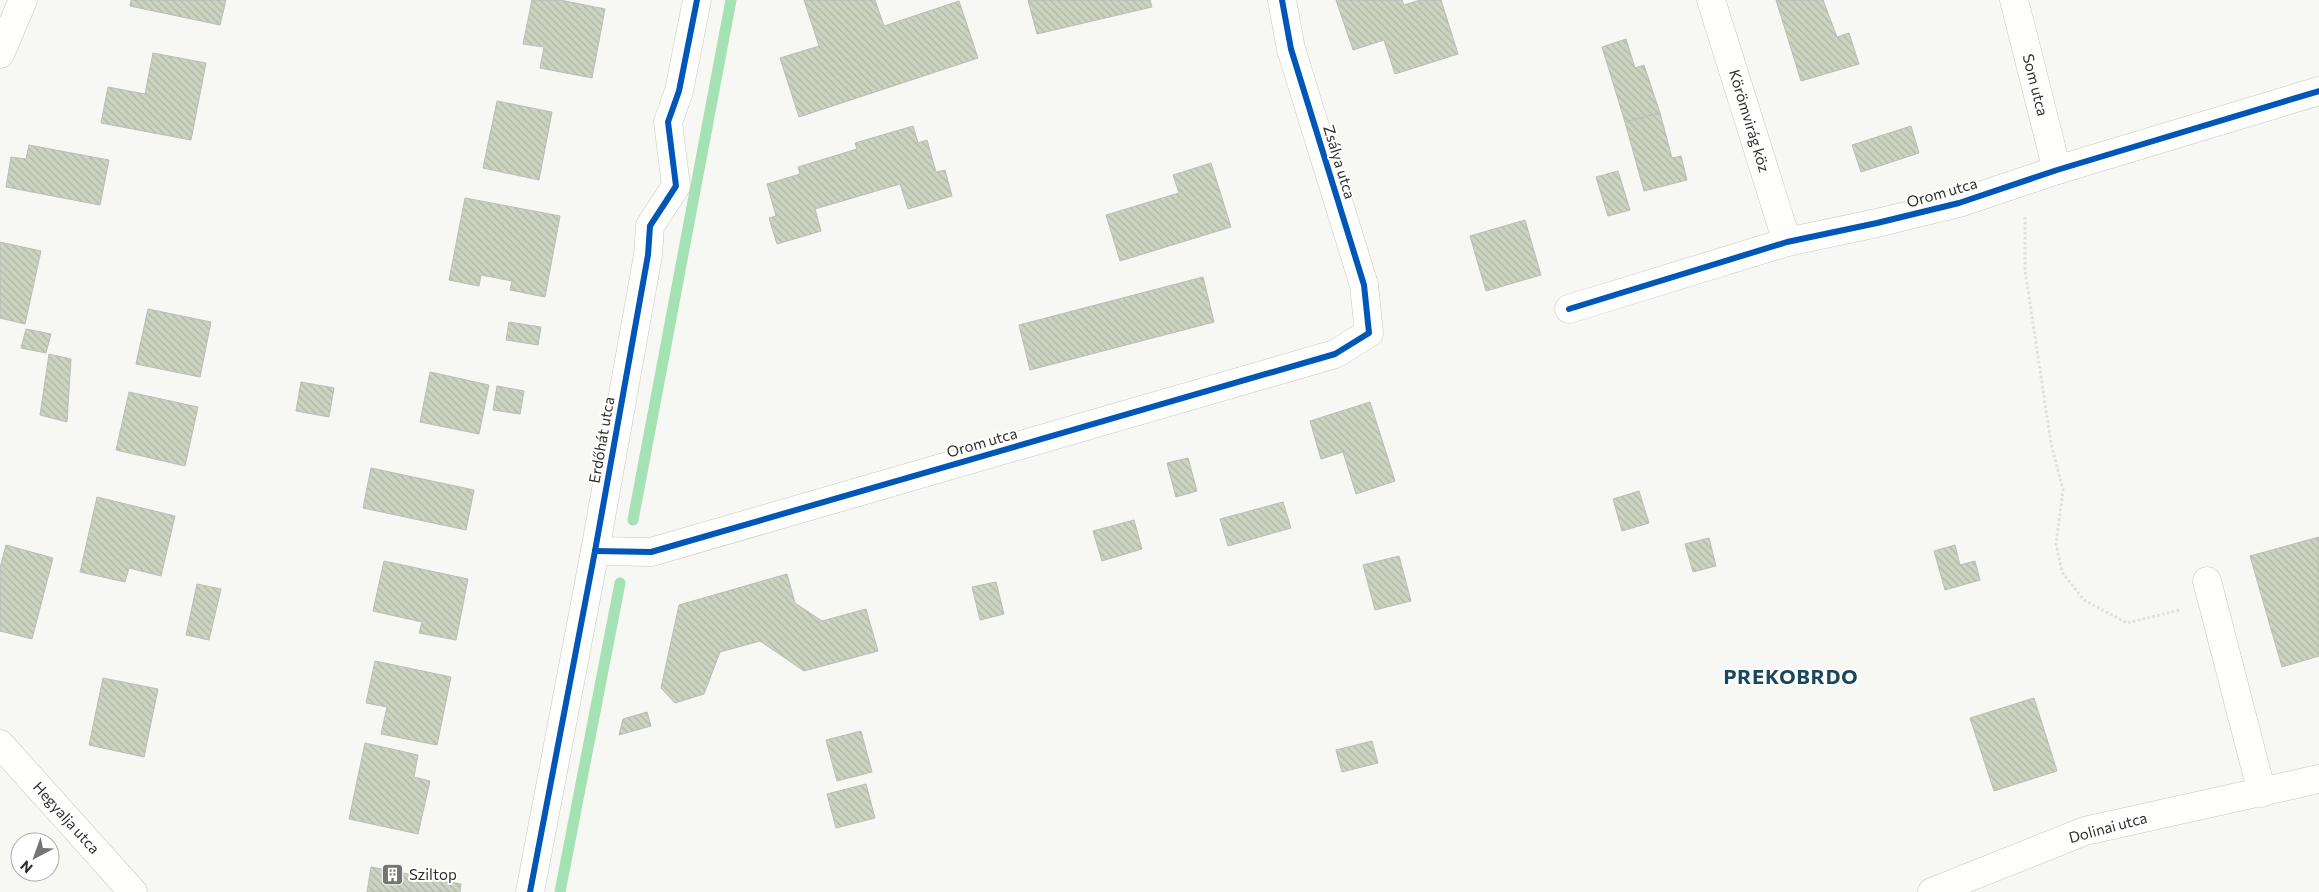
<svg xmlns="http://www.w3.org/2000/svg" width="2319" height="892" viewBox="0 0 2319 892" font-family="Commissioner,sans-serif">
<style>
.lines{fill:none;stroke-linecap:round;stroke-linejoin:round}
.stream{stroke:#a4e1b3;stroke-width:11}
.building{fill:url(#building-back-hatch);stroke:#bcbcb9}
.minor-casing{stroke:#c6c6c3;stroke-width:29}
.path{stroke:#dfdfde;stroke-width:3;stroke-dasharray:2.5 2.5;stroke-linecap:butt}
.minor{stroke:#fefefd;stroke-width:28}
.cycleway-casing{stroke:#fff;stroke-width:9}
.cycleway{stroke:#0057b8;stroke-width:6}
.labels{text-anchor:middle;stroke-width:4;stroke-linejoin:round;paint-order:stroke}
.street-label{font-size:15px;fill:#2f2e2c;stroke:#fff}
.poi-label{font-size:15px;fill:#2f2e2c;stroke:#fff;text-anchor:start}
.district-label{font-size:20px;font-weight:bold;letter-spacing:1px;fill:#19485b;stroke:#fff}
</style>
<defs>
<pattern id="building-back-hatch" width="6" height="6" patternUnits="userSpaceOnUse" patternTransform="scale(1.25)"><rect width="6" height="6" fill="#ccd3c0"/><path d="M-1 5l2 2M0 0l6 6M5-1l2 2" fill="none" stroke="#b0b5a5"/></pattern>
</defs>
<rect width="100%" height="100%" fill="#f7f7f3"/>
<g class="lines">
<g class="stream">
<polyline points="633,520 731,0"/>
<polyline points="560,892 620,583"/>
</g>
</g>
<g class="building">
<polygon points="131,0 226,0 220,25 130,6"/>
<polygon points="532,0 560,0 605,9 592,78 540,68 544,47 523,44"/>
<polygon points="804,0 875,0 884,26 959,1 978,58 799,117 780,58 819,46"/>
<polygon points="1028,0 1150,0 1152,7 1037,34"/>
<polygon points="1336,0 1402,0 1404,5 1420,0 1441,0 1458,54 1395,74 1384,40 1353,50"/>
<polygon points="1776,0 1823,0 1837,37 1849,33 1859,64 1801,81"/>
<polygon points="1626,39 1635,68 1644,65 1660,113 1625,122 1602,47"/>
<polygon points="153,53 206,63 191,140 101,123 108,87 145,94"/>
<polygon points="497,101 552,112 539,180 483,168"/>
<polygon points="1660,113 1672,158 1681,156 1687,180 1644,191 1625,122"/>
<polygon points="913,126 918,143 927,140 936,172 945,170 952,196 908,209 900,184 815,209 821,231 777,244 769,218 776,216 767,184 800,174 798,167 857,149 855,143"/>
<polygon points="1911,126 1919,153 1861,172 1852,145"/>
<polygon points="29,145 109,160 100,205 6,187 11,157 26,159"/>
<polygon points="1211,163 1231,227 1120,261 1106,215 1179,193 1173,175"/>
<polygon points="1618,171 1630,210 1608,216 1596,177"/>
<polygon points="465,198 560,216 545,297 510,290 512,281 481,275 479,286 449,280"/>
<polygon points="1525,220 1541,275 1486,291 1470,236"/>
<polygon points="0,242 41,251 25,324 0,318"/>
<polygon points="1203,277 1214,322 1030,370 1019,325"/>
<polygon points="148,309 211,322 200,377 136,364"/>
<polygon points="509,322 541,327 538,345 506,340"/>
<polygon points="26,329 51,334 46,353 21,348"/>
<polygon points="49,354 71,359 67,422 40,415"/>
<polygon points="430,372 489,385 479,434 420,422"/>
<polygon points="301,382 334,388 329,417 296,411"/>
<polygon points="497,386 524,391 520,414 493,410"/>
<polygon points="129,392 198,407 185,466 116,450"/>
<polygon points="1370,402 1395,481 1356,494 1343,452 1321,459 1310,421"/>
<polygon points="1188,458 1197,491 1176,497 1167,463"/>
<polygon points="371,468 474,490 466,530 363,508"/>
<polygon points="1639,491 1649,523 1622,531 1613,499"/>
<polygon points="97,497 175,516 161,576 129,568 125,582 80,572"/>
<polygon points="1283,502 1291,528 1228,546 1220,519"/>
<polygon points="1134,520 1142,549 1102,561 1093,531"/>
<polygon points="2319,537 2319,656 2282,667 2250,556"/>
<polygon points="1709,538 1716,566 1693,572 1685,544"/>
<polygon points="6,545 53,558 32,639 0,631 0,568"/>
<polygon points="1955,545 1960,565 1975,561 1980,580 1945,590 1934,551"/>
<polygon points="1399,556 1411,601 1375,610 1363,565"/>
<polygon points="384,561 468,579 456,640 419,633 422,622 373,611"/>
<polygon points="787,574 795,603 822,621 866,609 878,651 804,671 760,641 720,652 704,694 675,703 661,688 679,605"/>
<polygon points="996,582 1004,614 980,620 972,587"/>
<polygon points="197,584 221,589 209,640 186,635"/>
<polygon points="375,661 451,677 437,745 381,734 387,707 366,703"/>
<polygon points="103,678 158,689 144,757 89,745"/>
<polygon points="2034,698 2057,771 1994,791 1970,718"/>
<polygon points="647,712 651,726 619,735 623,719"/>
<polygon points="861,731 872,772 837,781 826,740"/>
<polygon points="1372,741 1378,763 1342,772 1336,750"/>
<polygon points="365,743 418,755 414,777 430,781 418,834 349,819"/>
<polygon points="866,784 875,818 836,828 827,794"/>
<polygon points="371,867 461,884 460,892 367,892"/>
</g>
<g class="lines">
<defs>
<g id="minor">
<polyline points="1711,0 1787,242"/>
<polyline points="2014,0 2057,170"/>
<polyline points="0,54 23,0"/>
<polyline points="1569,309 1787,242 1877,223 1959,203 2057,170 2319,91"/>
<polyline points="595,551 651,552 1335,354 1369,333 1364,285 1291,49 1282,0"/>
<polyline points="2207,581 2262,793"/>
<polyline points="0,744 133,892"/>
<polyline points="530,892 595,551 648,255 650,226 676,186 668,122 679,91 697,0"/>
<polyline points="1932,892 2085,831 2319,779"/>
</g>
</defs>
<use href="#minor" class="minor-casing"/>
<polyline class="path" points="2025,217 2025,270 2051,443 2063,490 2056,544 2062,572 2084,600 2127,623 2180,610"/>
<use href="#minor" class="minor"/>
<defs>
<g id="cycleway">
<polyline points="1569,309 1787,242 1877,223 1959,203 2057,170 2319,91"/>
<polyline points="595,551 651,552 1335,354 1369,333 1364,285 1291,49 1282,0"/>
<polyline points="530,892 595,551 648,255 650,226 676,186 668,122 679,91 697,0"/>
</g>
</defs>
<use href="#cycleway" class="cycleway-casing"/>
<use href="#cycleway" class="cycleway"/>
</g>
<defs>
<symbol id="building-square" viewBox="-11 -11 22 22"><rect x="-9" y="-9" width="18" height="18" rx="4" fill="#757472" stroke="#fff"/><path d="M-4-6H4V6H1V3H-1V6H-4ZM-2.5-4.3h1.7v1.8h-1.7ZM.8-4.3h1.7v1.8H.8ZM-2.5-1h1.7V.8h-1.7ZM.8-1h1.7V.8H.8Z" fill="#fff"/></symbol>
</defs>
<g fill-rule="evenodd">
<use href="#building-square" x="380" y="862" width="25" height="25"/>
</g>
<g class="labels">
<g class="street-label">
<text transform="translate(2035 85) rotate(76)" y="5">Som utca</text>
<text transform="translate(1749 121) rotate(73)" y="5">Körömvirág köz</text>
<text transform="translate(1339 162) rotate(73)" y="5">Zsálya utca</text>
<text transform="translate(1942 193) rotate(-16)" y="5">Orom utca</text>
<text transform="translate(602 440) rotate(-80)" y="5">Erdőhát utca</text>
<text transform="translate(982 443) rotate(-16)" y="5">Orom utca</text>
<text transform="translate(66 818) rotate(48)" y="5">Hegyalja utca</text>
<text transform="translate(2108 828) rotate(-15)" y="5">Dolinai utca</text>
</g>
<g class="poi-label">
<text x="409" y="880">Sziltop</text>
</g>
<g class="district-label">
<text x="1791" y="684">PREKOBRDO</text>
</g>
</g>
<g transform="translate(35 857) rotate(221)"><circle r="24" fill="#ffffff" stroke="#acabab"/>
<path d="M0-4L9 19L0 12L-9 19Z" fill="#757472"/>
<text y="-8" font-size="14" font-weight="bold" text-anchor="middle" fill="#2f2e2c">N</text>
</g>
</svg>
